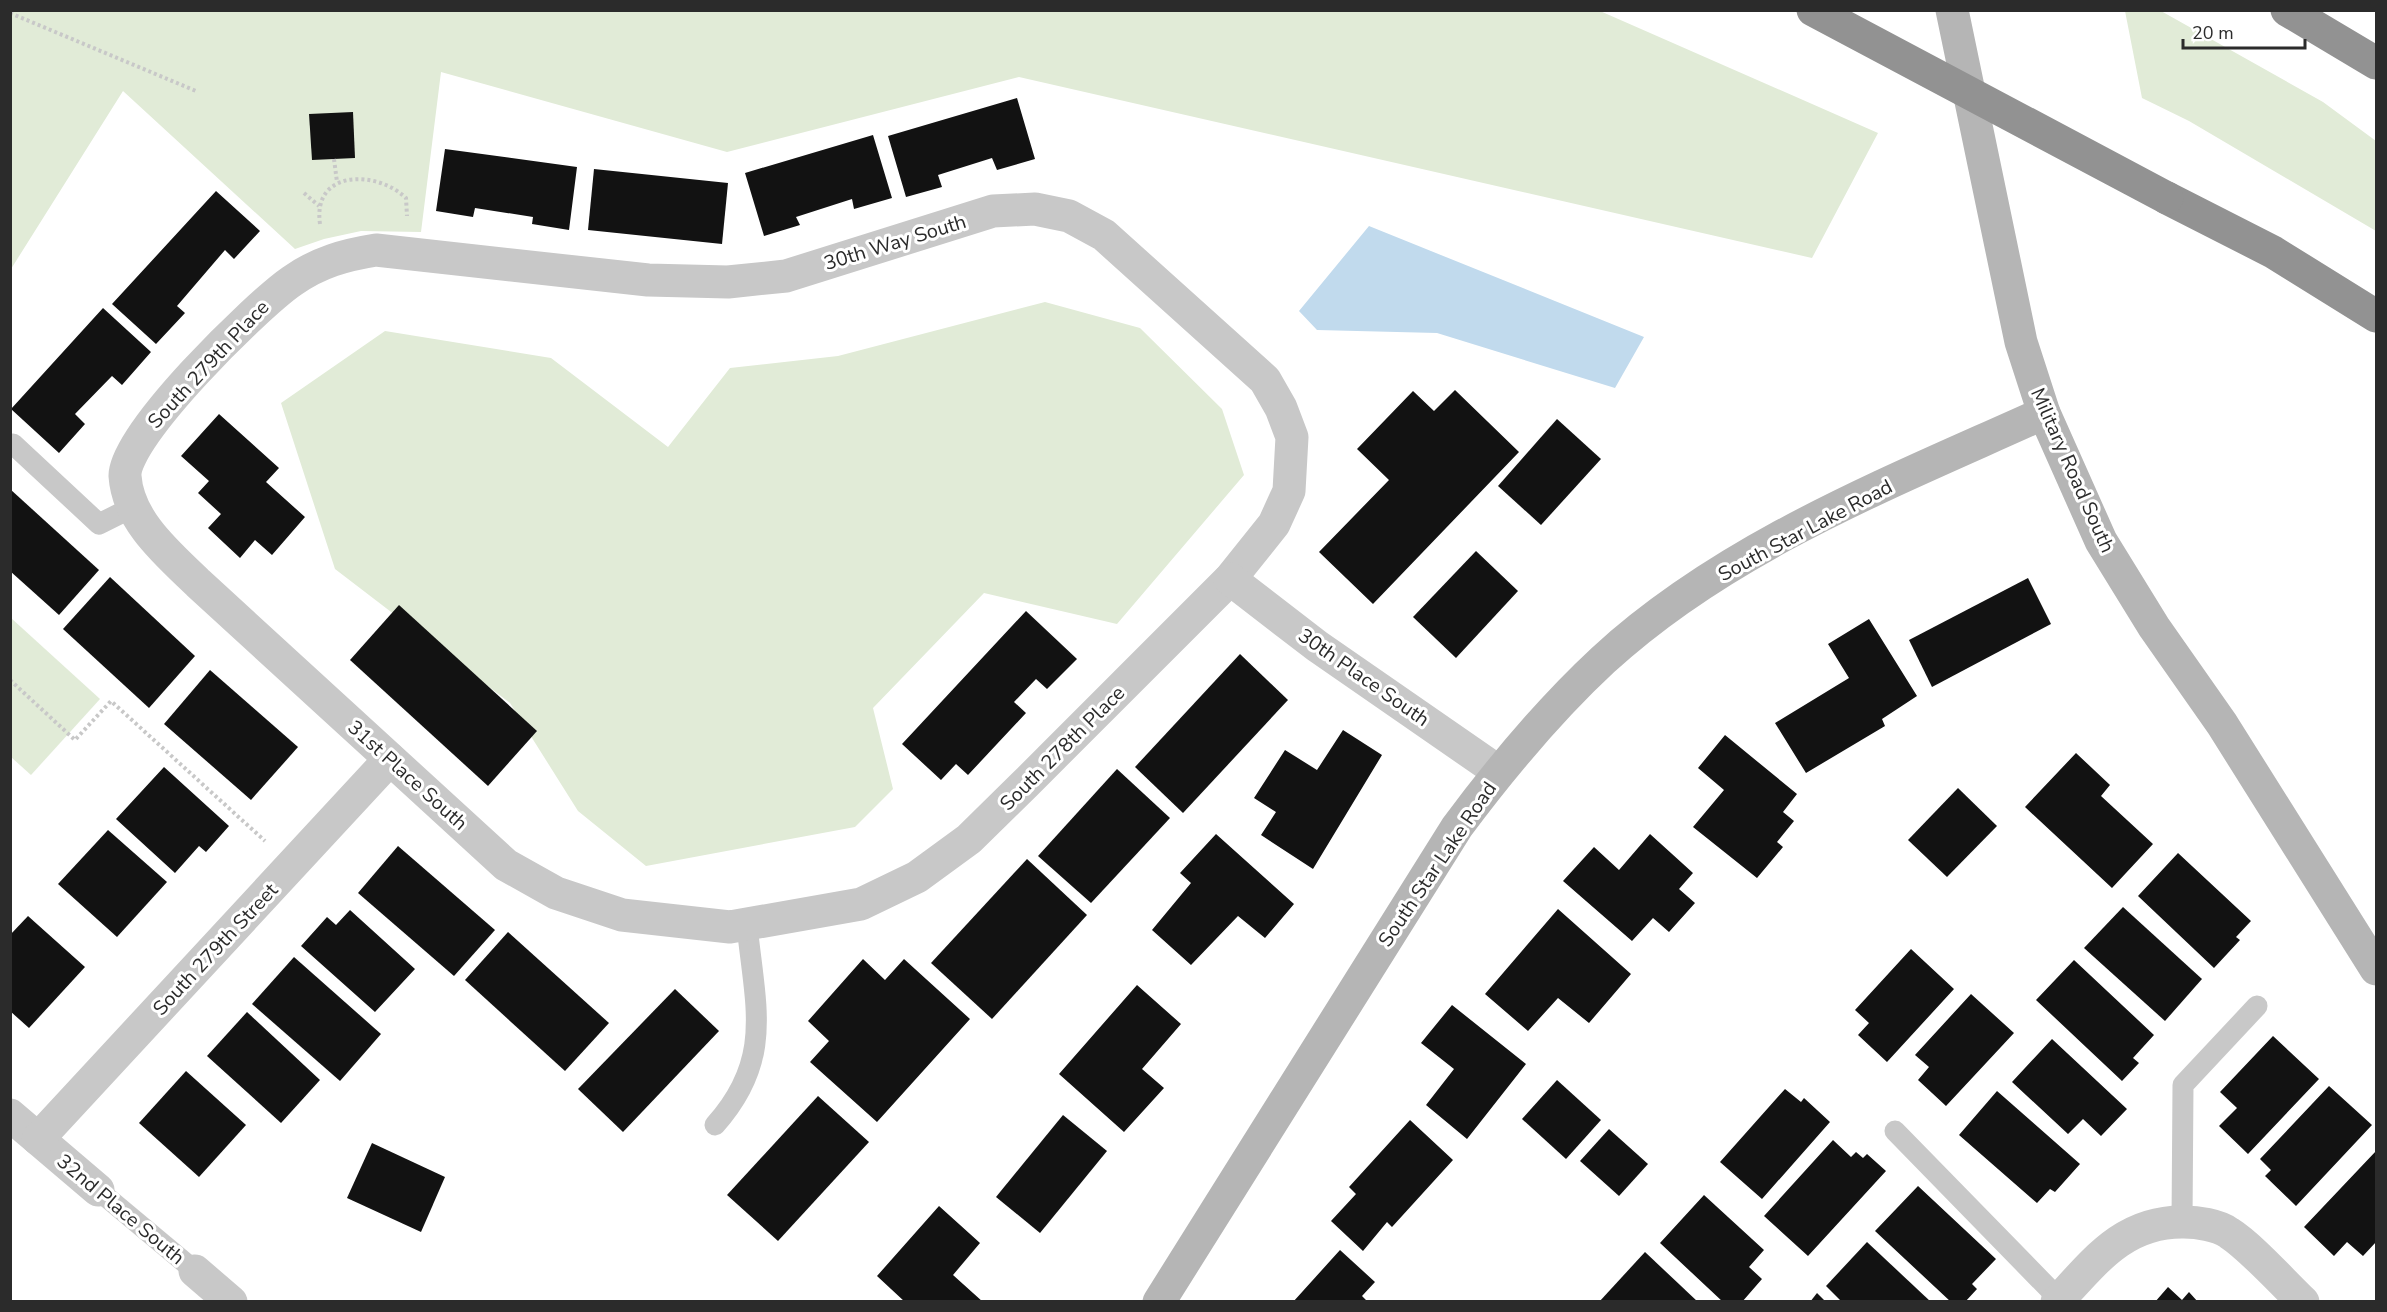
<svg xmlns="http://www.w3.org/2000/svg" width="2387" height="1312" viewBox="0 0 2387 1312" font-family="'Nunito Sans',sans-serif">
<style>
.green{fill:#e1ebd7}
.water{fill:#c1daed}
.building{fill:#121212}
.lines{fill:none;stroke-linecap:round;stroke-linejoin:round}
.path{stroke:#c8c8c8;stroke-width:4;stroke-dasharray:3 3;stroke-linecap:butt}
.lane{stroke:#c8c8c8;stroke-width:21}
.street{stroke:#c8c8c8;stroke-width:33}
.secondary{stroke:#b5b5b5;stroke-width:33}
.highway{stroke:#929292;stroke-width:33}
.highway-bridge{stroke:#929292;stroke-width:33}
.labels{text-anchor:middle;stroke-width:6;stroke-linejoin:round;paint-order:stroke}
.street-label{font-size:20px;fill:#2b2b2b;stroke:#fff}
</style>
<rect width="100%" height="100%" fill="#fff"/>
<g class="green">
<polygon points="11,11 1600,11 1878,133 1812,258 1019,77 727,152 441,72 421,232 361,231 324,239 295,249 123,91 11,269"/>
<polygon points="2125,11 2161,11 2323,102 2376,141 2376,231 2189,121 2142,98"/>
<polygon points="1045,302 1140,328 1222,409 1244,475 1117,624 984,593 873,708 893,789 855,827 646,866 578,811 510,703 335,569 281,403 385,331 551,358 668,447 730,368 838,356"/>
<polygon points="11,618 100,699 31,775 11,757"/>
</g>
<polygon class="water" points="1369,226 1644,337 1615,388 1437,333 1317,330 1299,311"/>
<g class="building">
<polygon points="1017,98 1035,159 997,170 992,158 938,175 942,187 906,197 888,136"/>
<polygon points="353,112 355,158 312,160 309,114"/>
<polygon points="873,135 892,198 854,209 852,199 796,217 800,225 764,236 745,173"/>
<polygon points="445,149 577,167 569,230 532,224 533,217 475,208 473,217 436,211"/>
<polygon points="594,169 728,183 722,244 588,230"/>
<polygon points="216,191 260,231 234,259 225,250 177,306 185,313 156,344 112,304"/>
<polygon points="103,308 151,352 122,385 112,376 75,414 85,424 59,453 11,409"/>
<polygon points="1455,390 1519,452 1373,604 1319,552 1389,480 1357,449 1413,391 1434,411"/>
<polygon points="219,414 279,468 266,482 305,517 272,555 255,540 240,558 208,528 221,514 198,493 209,481 181,456"/>
<polygon points="1557,419 1601,459 1541,525 1498,486"/>
<polygon points="10,489 99,570 59,615 10,571"/>
<polygon points="1476,551 1518,591 1456,658 1413,617"/>
<polygon points="110,577 195,656 149,708 63,629"/>
<polygon points="2028,578 2051,624 1932,687 1909,640"/>
<polygon points="399,605 537,731 488,786 350,660"/>
<polygon points="1026,611 1077,659 1047,689 1036,679 1014,702 1026,713 968,775 956,764 941,780 902,744"/>
<polygon points="1869,619 1917,696 1882,719 1885,726 1806,773 1775,723 1849,678 1828,644"/>
<polygon points="1240,654 1288,700 1183,813 1135,767"/>
<polygon points="210,670 298,747 251,800 164,724"/>
<polygon points="1343,730 1382,755 1313,869 1261,835 1276,812 1254,798 1285,750 1317,770"/>
<polygon points="1725,735 1797,794 1783,812 1794,821 1777,842 1783,847 1757,878 1693,827 1724,790 1698,768"/>
<polygon points="2076,753 2110,785 2101,796 2153,844 2112,888 2025,807"/>
<polygon points="164,767 229,826 206,852 199,846 175,873 116,819"/>
<polygon points="1117,769 1170,818 1091,903 1038,856"/>
<polygon points="1958,788 1997,826 1947,877 1908,840"/>
<polygon points="108,830 167,882 117,937 58,884"/>
<polygon points="1216,834 1294,904 1265,938 1238,916 1191,965 1152,930 1191,883 1180,873"/>
<polygon points="1650,834 1693,873 1679,889 1695,903 1669,932 1653,918 1632,941 1563,881 1594,847 1619,870"/>
<polygon points="398,846 495,930 454,976 358,893"/>
<polygon points="2178,853 2251,921 2236,937 2240,940 2214,968 2138,896"/>
<polygon points="1027,859 1087,915 992,1019 931,963"/>
<polygon points="2123,907 2202,979 2165,1021 2084,948"/>
<polygon points="1558,909 1631,974 1589,1023 1558,998 1528,1031 1485,994"/>
<polygon points="350,910 415,969 375,1012 301,946 327,917 336,925"/>
<polygon points="28,916 85,967 29,1028 10,1011 10,935"/>
<polygon points="508,932 609,1023 565,1071 465,980"/>
<polygon points="1911,949 1954,989 1887,1062 1858,1035 1869,1023 1855,1010"/>
<polygon points="294,957 381,1034 340,1081 252,1004"/>
<polygon points="863,959 885,980 904,959 970,1019 877,1122 810,1062 829,1041 808,1021"/>
<polygon points="2074,960 2154,1035 2133,1058 2139,1063 2122,1081 2036,1000"/>
<polygon points="1137,985 1181,1024 1142,1069 1164,1088 1124,1132 1059,1074"/>
<polygon points="675,989 719,1031 623,1132 578,1089"/>
<polygon points="1971,994 2014,1033 1946,1106 1918,1080 1929,1067 1915,1055"/>
<polygon points="1452,1005 1526,1064 1467,1139 1426,1105 1454,1069 1421,1043"/>
<polygon points="247,1012 320,1080 281,1123 207,1056"/>
<polygon points="2273,1036 2319,1079 2248,1154 2219,1126 2237,1108 2220,1092"/>
<polygon points="2052,1039 2127,1109 2101,1136 2083,1119 2068,1134 2012,1082"/>
<polygon points="186,1071 246,1125 199,1177 139,1123"/>
<polygon points="1557,1080 1601,1120 1566,1159 1522,1119"/>
<polygon points="2329,1086 2372,1125 2296,1206 2265,1176 2271,1170 2260,1159"/>
<polygon points="1785,1089 1801,1102 1804,1098 1830,1122 1762,1199 1720,1162"/>
<polygon points="1997,1091 2080,1164 2055,1192 2050,1189 2037,1203 1959,1135"/>
<polygon points="818,1096 869,1142 778,1241 727,1195"/>
<polygon points="1063,1115 1107,1151 1040,1233 996,1197"/>
<polygon points="1410,1120 1453,1160 1392,1227 1387,1222 1363,1251 1331,1221 1356,1194 1349,1187"/>
<polygon points="1609,1129 1648,1164 1619,1196 1580,1161"/>
<polygon points="1833,1140 1851,1157 1856,1152 1863,1158 1867,1154 1886,1171 1808,1256 1764,1216"/>
<polygon points="372,1143 445,1177 421,1232 347,1198"/>
<polygon points="2376,1151 2376,1242 2363,1256 2347,1242 2334,1256 2304,1227"/>
<polygon points="1918,1186 1996,1259 1972,1284 1977,1289 1965,1302 1951,1302 1875,1231"/>
<polygon points="1704,1195 1764,1250 1749,1267 1762,1279 1742,1302 1723,1302 1660,1243"/>
<polygon points="939,1206 980,1243 953,1275 983,1302 905,1302 877,1276"/>
<polygon points="1867,1242 1931,1302 1842,1302 1826,1286"/>
<polygon points="1340,1250 1375,1282 1362,1296 1368,1302 1293,1302"/>
<polygon points="1645,1252 1698,1302 1599,1302"/>
<polygon points="2168,1287 2182,1300 2189,1292 2198,1302 2155,1302"/>
<polygon points="1817,1293 1826,1302 1810,1302"/>
</g>
<g class="lines">
<g class="path">
<polyline points="10,13 196,91"/>
<polyline points="334,159 337,182"/>
<polyline points="304,193 319,206"/>
<path d="M320,224C312,169 377,170 406,198L407,216"/>
<polyline points="10,680 75,740 111,701 265,841"/>
</g>
<g class="lane">
<polyline points="13,444 99,524 133,507"/>
<path d="M715,1125C774,1059 755,1006 747,925"/>
<polyline points="1895,1131 2059,1299"/>
<polyline points="98,1190 195,1271"/>
<polyline points="2182,1222 2183,1085 2257,1006"/>
</g>
<g class="street">
<path d="M1035,209L1069,216L1104,235L1265,380L1281,408L1292,437L1289,491L1274,524L1230,579L1025,784L969,839L917,877L861,904L730,927L622,915L556,893L506,865L198,583C168,554 128,521 125,476C123,436 257,305 292,281C319,262 345,255 376,250L648,280L728,282L786,276L993,211Z"/>
<polyline points="1230,579 1317,646 1499,772"/>
<polyline points="10,1115 98,1190"/>
<polyline points="38,1139 390,759"/>
<polyline points="195,1271 231,1302"/>
<path d="M2057,1302C2095,1261 2124,1221 2184,1222C2197,1222 2218,1225 2229,1233C2251,1247 2282,1282 2303,1302"/>
</g>
<g class="secondary">
<polyline points="1952,10 2021,342 2044,413 2101,541 2154,627 2222,724 2376,969"/>
<path d="M1159,1302L1457,827C1501,768 1548,711 1603,660C1727,546 1892,482 2044,413"/>
</g>
<g class="highway">
<polyline points="2287,10 2376,63"/>
<polyline points="2167,198 2273,252 2376,316"/>
</g>
<polyline class="highway-bridge" points="1813,10 2167,198"/>
</g>
<g class="labels">
<g class="street-label">
<text transform="translate(895 242) rotate(-17)" y="7">30th Way South</text>
<text transform="translate(208 364) rotate(-47)" y="7">South 279th Place</text>
<text transform="translate(2073 470) rotate(66)" y="7">Military Road South</text>
<text transform="translate(1805 530) rotate(-28)" y="7">South Star Lake Road</text>
<text transform="translate(1364 677) rotate(35)" y="7">30th Place South</text>
<text transform="translate(1062 748) rotate(-45)" y="7">South 278th Place</text>
<text transform="translate(408 775) rotate(42)" y="7">31st Place South</text>
<text transform="translate(1437 864) rotate(-56)" y="7">South Star Lake Road</text>
<text transform="translate(215 949) rotate(-47)" y="7">South 279th Street</text>
<text transform="translate(121 1209) rotate(40)" y="7">32nd Place South</text>
</g>
</g>
<rect width="2387" height="1312" fill="none" stroke="#2b2b2b" stroke-width="24"/>
<path d="M2183 39v9h122v-9" fill="none" stroke="#2b2b2b" stroke-width="3"/>
<text x="2192" y="39" font-size="18" fill="#2b2b2b" stroke="#ffffff" stroke-width="4.5" paint-order="stroke">20 m</text>
</svg>
